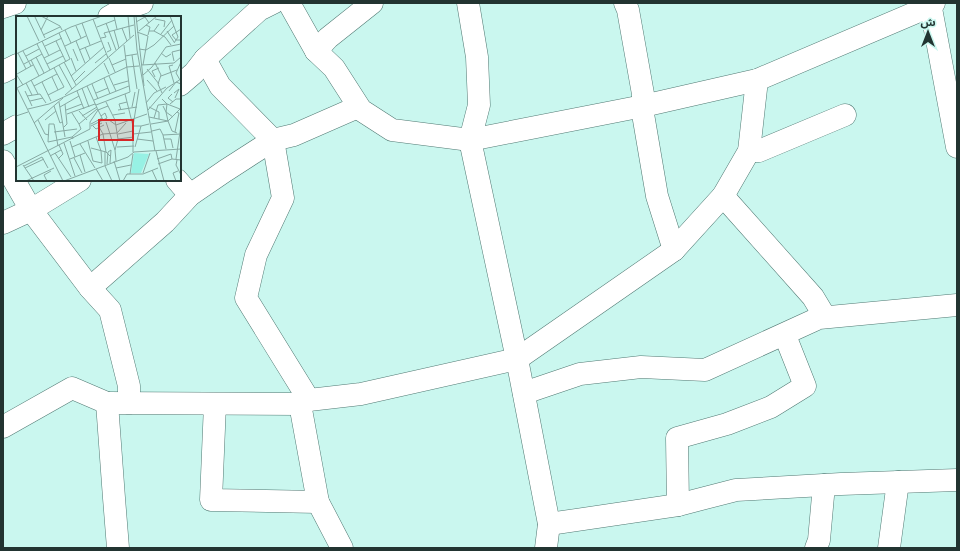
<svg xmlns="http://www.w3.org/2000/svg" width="960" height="551" viewBox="0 0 960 551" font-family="'Sofia Sans Condensed','Noto Sans Arabic',sans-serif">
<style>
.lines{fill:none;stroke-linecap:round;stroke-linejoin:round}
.minor-casing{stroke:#517973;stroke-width:23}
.minor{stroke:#fff;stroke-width:22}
.inset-road{fill:none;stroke:#87a9a3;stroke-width:1}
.view{fill:#d62828;fill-opacity:0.15;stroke:#d62828;stroke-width:2}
.inset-edge{fill:none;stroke:#223431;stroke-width:2}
</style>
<rect width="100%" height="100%" fill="#caf7ef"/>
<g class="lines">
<defs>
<g id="minor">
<polyline points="289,3 316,51 334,68 361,110 392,130 470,140 643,106 757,80 931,6 934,3"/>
<polyline points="468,3 477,57 479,105 470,140 517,359 549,524 546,548"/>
<polyline points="625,3 628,10 643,94 643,114 657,196 674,250"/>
<polyline points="930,3 957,147"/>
<polyline points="3,7 15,3"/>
<polyline points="109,17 121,10 142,3"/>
<polyline points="316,51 328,38 372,3"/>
<polyline points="205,59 220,86 273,140 283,198 256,255 246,298 309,400"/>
<polyline points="3,72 17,65"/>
<polyline points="180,85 194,73 205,59 259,10 273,3"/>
<polyline points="3,134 17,126"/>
<polyline points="749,151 759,151 845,115"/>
<polyline points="3,161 31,210 90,288 110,310 129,386 129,403"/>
<polyline points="177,180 190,195"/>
<polyline points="723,196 813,297 825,317"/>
<polyline points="3,223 31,210 80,180"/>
<polyline points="90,288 165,222 190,195 225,171 273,140 294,135 358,107"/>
<polyline points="524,393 580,374 641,367 705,370 819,318 957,305"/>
<polyline points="215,404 211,500 318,502"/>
<polyline points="300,404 318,502 342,548"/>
<polyline points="3,427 72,388 107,403"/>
<polyline points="678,505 677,438 727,424 771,407 805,386 786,338"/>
<polyline points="549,524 678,505 736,490 841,484 957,480"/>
<polyline points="118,548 114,498 107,403 300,404 309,400 361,394 517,359 674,250 723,196 749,151 757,80"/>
<polyline points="816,548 819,540 824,485"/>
<polyline points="889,548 898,482"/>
</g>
</defs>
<use href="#minor" class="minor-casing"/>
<use href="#minor" class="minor"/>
</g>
<g transform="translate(16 16)">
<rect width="165" height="165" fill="#caf7ef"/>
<path d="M118,137L133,138L125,157H115Z" fill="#97f1e4"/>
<path class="inset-road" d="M11,0L23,25M25,0L44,10L46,14M98,0L101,13M112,0L114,22M118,0L121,34L139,135M120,0L128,70M154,0L162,21L158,27M19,1L29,22M77,3L92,42M139,3L149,5L148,11M120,6L129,1L133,7M66,7L74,29M90,7L100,34M130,9L134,11L132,19M60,10L65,22M81,11L99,4M106,12L111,25M25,14L32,0M49,14L55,27M98,14L103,32M123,15L141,0M133,15H138L143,8M138,15L149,21L155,29M151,15L158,26M121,16L132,20L127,49M145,18L156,4M27,19L44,11M85,22L90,21L88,17L118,9M164,24H160L156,19L165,13M26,25L33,40M40,25L50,46M60,25L69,47M21,28L34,54M29,30L46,22M49,30L70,20M69,31L74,43M57,33L62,45M123,33L130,34L138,29L158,10M63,34L85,25M7,35L15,50M91,36L95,34L92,26M2,37L10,53M145,37L150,41L155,38M0,38L55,11L86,0M116,39L121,73M10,40L23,33M109,40L121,38M20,41L28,57M28,42L44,34M55,42L60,55M93,42L99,56M15,44L23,60M158,45L156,36L164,34M48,46L60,69M79,47L90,38M88,47L93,58M139,47L145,59L142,68L146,77M8,48L26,38M31,48L47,40M43,49L56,73M96,49L110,43M126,49L158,47L165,41M157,49L153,50L158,67M131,53L143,68M0,58L7,69M1,58L17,49M127,59L136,51L150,31L165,28M55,60L88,31M93,60L100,75M145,60L161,54M36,61L42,74M139,61L136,55L143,52M88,62L94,78M15,64L22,78M131,64L141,75M164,64L160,57L165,46M26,66L35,85M58,66L69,55M10,67L16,79M76,68L82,83M98,69L112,65M0,70L47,165M18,70L41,58M1,72L54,43L43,17M66,72L73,91M123,73L117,110H125M9,75L16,90M61,75L68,93M153,75L160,66L165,68M80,77L92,72M158,77L163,73L159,82M109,78L117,110V136M156,78L152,82L157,86M32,79L48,71L38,52M49,79L118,19M11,80L24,78L30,87M146,83L151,88L164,93M78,84L113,70M14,85L27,82M43,86L49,121M90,86L99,104L102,123L99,134L100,145M130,87L138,77L150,71M154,88L160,83H165M80,89L114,76L108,29M38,90L44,107L46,106M44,91L63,80M116,91L119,76M133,91L143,96V103M12,93L33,88L111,51L123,50M50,94L66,88M102,94L121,91M105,94L103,88L111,86M132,94L151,72L165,63M63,95L71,104M56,97L63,108L81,93M51,98L79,88M97,99L109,97M0,100L12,96M66,100L81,91M133,101L152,105L165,92V96M138,102L142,89L151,88L150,96L147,90M22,104L29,118L33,119M29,104L40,95M87,104L82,94L92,90M93,104L100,109L131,98M152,105L150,96L157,101M90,106L94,118M18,107L47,82M86,107L82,109L87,118M75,108L86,102M135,108L152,105L156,115L161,117M75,110L91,102L89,97L85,100M77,110L80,113L88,109M48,111L51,108L49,88M136,115L144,113L147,119M38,116L61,113M159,116L163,97L161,96M94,118L99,134M102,118L117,115M117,118L135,116M56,121L65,113L63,108M80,121L85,135M102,123L118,121M121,123L137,125M148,123H155L157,132M54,125L59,141M72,125L77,145L86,147M32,126L33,108H38L42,130M32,126L56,121L57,123M48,127L59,160M64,128L79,152M56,131L87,118M101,131L118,130M119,131L125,110L133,108M75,132L90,136M150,133L147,119L165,118M85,135L86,147M140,135L148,165M39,137L55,161M64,139L69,156M34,140L45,134M95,141L90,136L87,118L101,117L110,107M58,142L66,157M42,143L47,138L43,129M54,143L69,137M141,143L155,138L156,143M160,143L165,109M161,144L160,149L165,159M98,145L104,165M91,148L92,136L95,134L94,147M142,148L156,143L165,144M7,149L18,165M89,149V135M8,150L26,141L32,152M89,150L96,165M0,151L74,113V106L82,94L71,70M9,152L28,143M100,152L115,149M80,153L87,165M136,154L141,165M127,157L134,137M114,158L117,138M10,165L38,152M31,165L28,159L35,155M48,165L112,141L118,136L165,133M107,165L111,158H127L142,152M160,165L157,157L162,155"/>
<path class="view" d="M83,104H117V124H83Z"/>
<rect width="165" height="165" class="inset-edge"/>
</g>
<rect width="960" height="551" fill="none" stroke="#223431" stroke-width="8"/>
<g transform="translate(928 32)" stroke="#caf7ef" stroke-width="3" paint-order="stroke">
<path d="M0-3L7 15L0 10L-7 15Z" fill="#223431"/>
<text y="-6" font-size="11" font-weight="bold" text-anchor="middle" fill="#223431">ش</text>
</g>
</svg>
